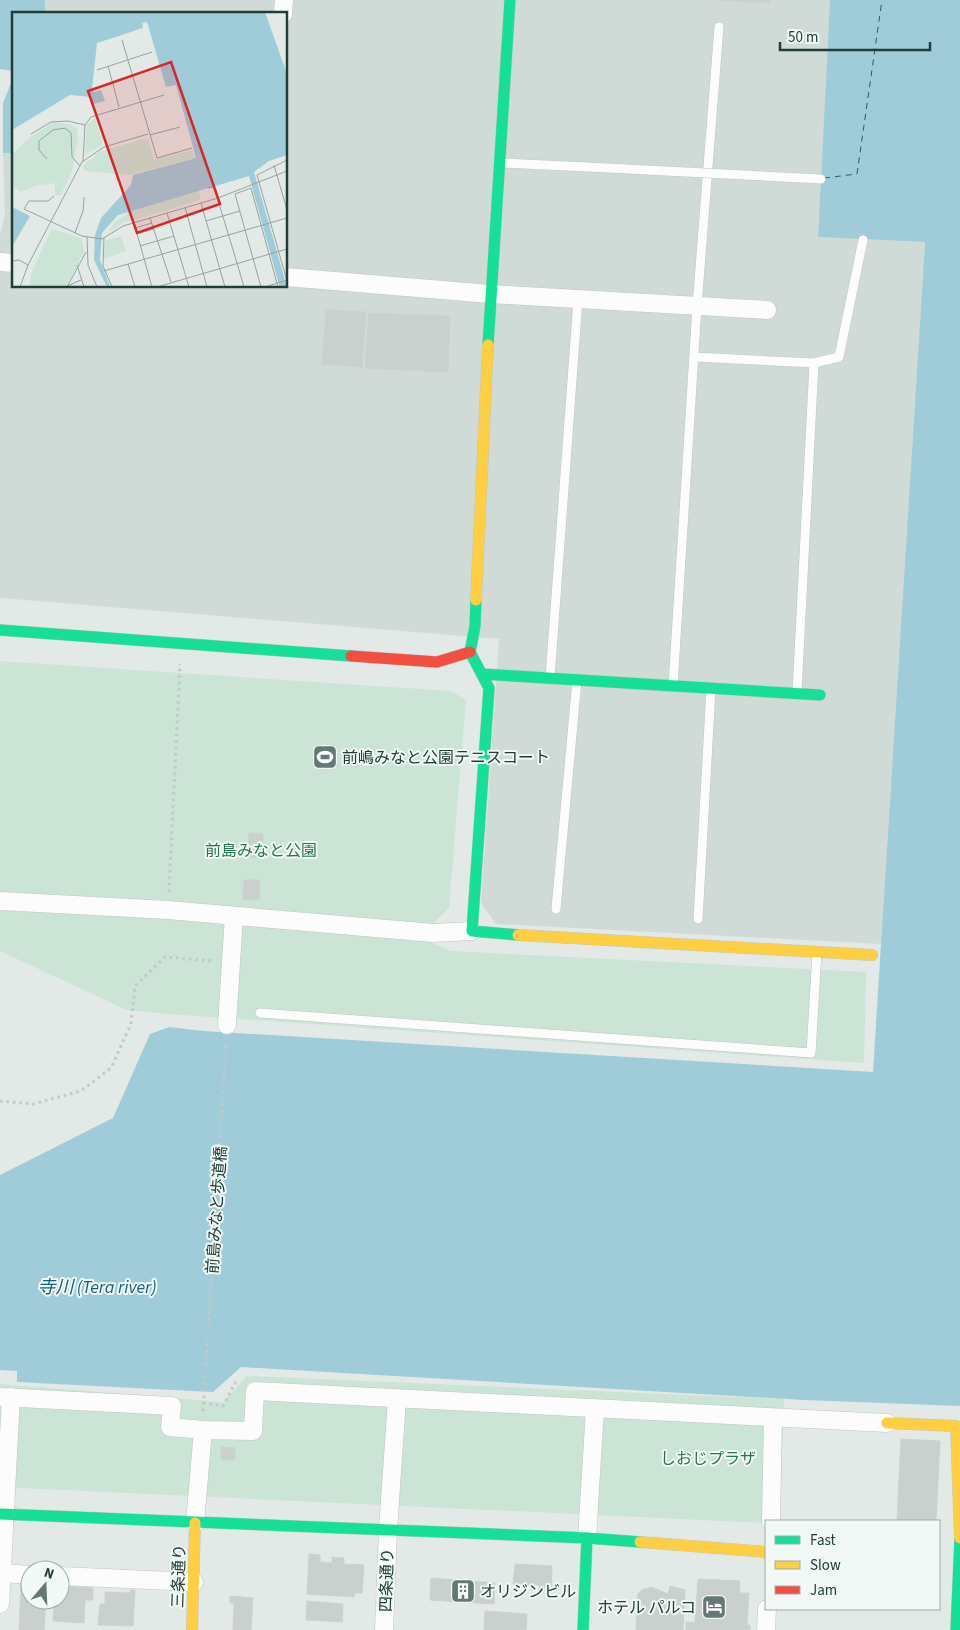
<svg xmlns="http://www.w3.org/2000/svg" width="960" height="1630" viewBox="0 0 960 1630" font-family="'Source Sans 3','Noto Sans JP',sans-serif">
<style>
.built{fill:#d0dbd7}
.green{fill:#cbe4d5}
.water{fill:#a0ccda}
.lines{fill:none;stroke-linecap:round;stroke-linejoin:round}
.ferry{stroke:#16617d;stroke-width:1;stroke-dasharray:6 5;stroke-linecap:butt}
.building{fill:#cad0ce;stroke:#cbd2d0}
.lane-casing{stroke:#c0c6c4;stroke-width:10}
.street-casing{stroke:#c0c6c4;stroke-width:19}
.fast-casing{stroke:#bec7c4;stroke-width:12}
.slow-casing{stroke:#bec7c4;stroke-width:12}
.jam-casing{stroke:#bec7c4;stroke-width:12}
.path{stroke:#c0c9c8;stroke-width:3;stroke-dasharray:2.5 4;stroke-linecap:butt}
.lane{stroke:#fbfcfb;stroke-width:9}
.street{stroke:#fbfcfb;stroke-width:18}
.fast{stroke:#16e098;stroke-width:11}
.slow{stroke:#ffcf43;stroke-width:11}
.jam{stroke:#f24e42;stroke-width:11}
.lane-bridge-casing{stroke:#c0c6c4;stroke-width:10;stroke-linecap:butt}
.lane-bridge{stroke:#fbfcfb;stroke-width:9}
.labels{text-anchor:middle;stroke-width:4;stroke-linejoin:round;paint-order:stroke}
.poi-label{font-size:16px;fill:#203d38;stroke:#f1f8f5;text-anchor:start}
.park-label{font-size:16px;fill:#27774e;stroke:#f1f8f5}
.street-label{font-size:16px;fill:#203d38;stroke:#f1f8f5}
.water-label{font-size:18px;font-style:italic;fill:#16617d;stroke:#f1f8f5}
.inset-river{fill:none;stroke:#a0ccda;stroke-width:2.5}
.inset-road{fill:none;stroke:#95a4a1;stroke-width:1}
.view{fill:#d62828;fill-opacity:0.15;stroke:#d62828;stroke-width:2.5}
.inset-edge{fill:none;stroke:#203d38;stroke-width:2.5}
</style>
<rect width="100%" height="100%" fill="#e3e9e7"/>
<polygon class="built" points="45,0 830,0 818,237 925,242 881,944 496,924 481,903 499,639 0,598 0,235 5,215 3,153 14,153 14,286 286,286 286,14 45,14"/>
<g class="green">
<polygon points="0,661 451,691 466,700 449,908 434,922 432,943 450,951 866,972 864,1063 168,1014 127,1010 0,951"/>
<polygon points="247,1376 784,1399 780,1521 766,1521 766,1523 0,1487 0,1384 223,1402"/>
</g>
<g class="water">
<polygon points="0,0 45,0 45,14 14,14 14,153 3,153 3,103 11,83 12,71 0,69"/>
<polygon points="830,0 960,0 960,1406 804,1400 241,1367 213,1392 17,1382 17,1371 0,1370 0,1175 113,1118 150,1034 169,1027 203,1031 873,1072 925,242 818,237"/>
</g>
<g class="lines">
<polyline class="ferry" points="824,178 857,174 882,0"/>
</g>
<g class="building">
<polygon points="718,0 770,0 770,3"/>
<polygon points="326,310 366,312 362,367 322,364"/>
<polygon points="369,313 450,316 448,372 365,368"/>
<polygon points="249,833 263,834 262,858 248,857"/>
<polygon points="244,880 260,880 259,900 243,899"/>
<polygon points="901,1439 940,1441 936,1521 897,1521"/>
<polygon points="221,1447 235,1448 235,1460 221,1459"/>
<polygon points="309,1554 320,1555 320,1562 332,1563 332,1557 344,1558 344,1564 364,1565 362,1593 355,1593 354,1597 307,1594"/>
<polygon points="515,1564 552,1566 551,1591 539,1590 540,1585 513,1584"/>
<polygon points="431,1578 495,1583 494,1604 430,1600"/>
<polygon points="698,1579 740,1581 739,1593 749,1593 747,1625 750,1625 750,1630 686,1630 686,1622 695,1623"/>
<polygon points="21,1584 30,1584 30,1600 46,1600 44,1630 19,1630"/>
<polygon points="60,1586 93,1588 93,1600 85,1600 84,1623 53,1621 54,1600 60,1600"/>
<polygon points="670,1586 685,1590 683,1630 636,1630 638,1594 642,1590 651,1587 668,1594"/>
<polygon points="130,1590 135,1590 133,1626 98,1625 100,1604 105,1604 105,1592 130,1593"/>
<polygon points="230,1596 253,1598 251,1630 233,1630 234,1603 230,1603"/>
<polygon points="307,1601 343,1604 342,1622 306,1620"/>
<polygon points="485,1611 527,1614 526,1630 484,1630"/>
</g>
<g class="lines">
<defs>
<g id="lane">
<polyline points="501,163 588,167"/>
<polyline points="694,357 814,363 839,357 863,240"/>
<polyline points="550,678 578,299"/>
<polyline points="673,685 697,306 719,27"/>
<polyline points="797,692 814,363"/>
<polyline points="556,909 577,680"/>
<polyline points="698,919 711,689"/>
<polyline points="260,1013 811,1053 817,952"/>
</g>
<g id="street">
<polyline points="283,14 284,0"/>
<polyline points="0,262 14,263"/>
<polyline points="286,277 490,294 767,310"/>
<polyline points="0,901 168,910 433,933 472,931"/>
<polyline points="227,1025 234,916"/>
<polyline points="0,1397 172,1406 170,1427 203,1430 253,1431 255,1391 887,1423"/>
<polyline points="771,1521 773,1419"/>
<polyline points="195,1523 203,1430"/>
<polyline points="587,1538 595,1409"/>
<polyline points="2,1573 30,1575"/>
<polyline points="60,1576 194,1582"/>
<polyline points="0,1604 11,1397"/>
<polyline points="384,1630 388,1530 397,1399"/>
<polyline points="766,1630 767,1609"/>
</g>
<g id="fast">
<polyline points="488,345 510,0"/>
<polyline points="476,600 475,626 470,652 489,688 472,931 518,935"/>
<polyline points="0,630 351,656"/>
<polyline points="482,674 820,695"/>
<polyline points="0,1514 587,1538 640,1542"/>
<polyline points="583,1630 587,1538"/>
<polyline points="956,1630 960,1539"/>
</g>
<g id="slow">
<polyline points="476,600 488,345"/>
<polyline points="518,935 872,955"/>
<polyline points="887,1423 956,1426 960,1538"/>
<polyline points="640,1542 766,1552"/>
<polyline points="192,1630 195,1523"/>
</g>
<polyline id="jam" points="351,656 437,662 470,652"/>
</defs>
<use href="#lane" class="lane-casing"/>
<use href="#street" class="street-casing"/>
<use href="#fast" class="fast-casing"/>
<use href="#slow" class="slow-casing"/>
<use href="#jam" class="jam-casing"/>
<g class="path">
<polyline points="169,892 180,664"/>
<polyline points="0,1101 33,1104 81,1091 111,1068 131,1024 135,986 165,957 213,961"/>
<polyline points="203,1403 223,1406 235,1383 238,1383"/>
<polyline points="203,1411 226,1041"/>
</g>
<use href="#lane" class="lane"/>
<use href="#street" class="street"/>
<use href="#fast" class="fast"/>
<use href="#slow" class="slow"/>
<use href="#jam" class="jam"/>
<defs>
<polyline id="lane-bridge" points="588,167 821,179"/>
</defs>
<use href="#lane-bridge" class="lane-bridge-casing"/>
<use href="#lane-bridge" class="lane-bridge"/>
</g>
<defs>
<symbol id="stadium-square" viewBox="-11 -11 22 22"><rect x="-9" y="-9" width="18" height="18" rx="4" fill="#647975" stroke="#f1f8f5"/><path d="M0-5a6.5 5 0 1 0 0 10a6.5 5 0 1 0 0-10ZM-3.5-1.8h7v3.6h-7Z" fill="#fff"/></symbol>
<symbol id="building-square" viewBox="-11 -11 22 22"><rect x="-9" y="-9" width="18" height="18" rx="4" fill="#647975" stroke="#f1f8f5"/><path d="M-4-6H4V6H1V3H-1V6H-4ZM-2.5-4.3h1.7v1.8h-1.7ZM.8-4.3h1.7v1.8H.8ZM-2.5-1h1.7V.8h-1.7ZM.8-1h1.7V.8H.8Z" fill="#fff"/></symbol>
<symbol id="hotel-square" viewBox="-11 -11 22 22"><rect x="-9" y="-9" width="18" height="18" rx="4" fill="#647975" stroke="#f1f8f5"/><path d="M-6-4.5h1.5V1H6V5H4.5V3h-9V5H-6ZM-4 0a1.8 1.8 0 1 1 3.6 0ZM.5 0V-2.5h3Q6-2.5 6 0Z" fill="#fff"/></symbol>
</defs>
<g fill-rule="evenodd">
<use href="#stadium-square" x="311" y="743" width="28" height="28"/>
<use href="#building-square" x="449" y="1577" width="28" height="28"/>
<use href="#hotel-square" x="700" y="1593" width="28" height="28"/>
</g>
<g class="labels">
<g class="poi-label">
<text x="342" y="763">前嶋みなと公園テニスコート</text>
<text x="480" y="1597">オリジンビル</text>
<text x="696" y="1613" text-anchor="end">ホテル パルコ</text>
</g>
<g class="park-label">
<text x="261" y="856">前島みなと公園</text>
<text x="708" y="1464">しおじプラザ</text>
</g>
<g class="street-label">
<text transform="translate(216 1210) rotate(-86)" y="6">前島みなと歩道橋</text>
<text transform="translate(178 1576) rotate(-88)" y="6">三条通り</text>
<text transform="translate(386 1580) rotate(-88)" y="6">四条通り</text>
</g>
<g class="water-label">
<text x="97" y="1293">寺川 (Tera river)</text>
</g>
</g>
<g transform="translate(12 12)">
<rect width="275" height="275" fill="#e3e9e7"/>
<path d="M83,105L91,132L73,143L75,113ZM42,110L57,112L65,117L66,126L60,159L49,183H43V171L23,174L8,180L0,173V142L21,123ZM136,126L142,148L180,138L183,146L117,163L73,159L71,154L89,139ZM186,177L189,188L111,211L96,220L103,210L117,200ZM40,217L69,226L72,240L54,275H17L20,259ZM109,224L114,239L92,247L93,229Z" fill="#cbe4d5"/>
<path d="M0,0H253L275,62V143L257,149L242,160L275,275H268L266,269L237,164L106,203L90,221L88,248L98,275H95L82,248L83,223L89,206L119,173L121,163L184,146L164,73L154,75L135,10L130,11L131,16L85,31L80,77L81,80L89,78L93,89L81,92L79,85L58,83L0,118ZM0,195L18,204L0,235Z" fill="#a0ccda"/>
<path class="inset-river" d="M153,70L156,69L151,44L165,27L156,0"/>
<path class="inset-road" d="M110,28L145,146L180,136M96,54L107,95M85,58L140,40M19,122L39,110L56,109L73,113M138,123L168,115M35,147L27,138V129L41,118L53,116L59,121L60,145L68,154M275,148L245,163L275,269M71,149L73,113L79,105L152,83M262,153L275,198M196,176L202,175L225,251M223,182L239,176L266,275M223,182L249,275M42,184L36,189H17L12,197L70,224L90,227L111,214L206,186L275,159M189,191L213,275M173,195L195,275M155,201L177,275M138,206L159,270M194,209L228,199M122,211L140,275M123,216L140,211M63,221L71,199L72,185M125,222L142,217M75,225L76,253L85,275M92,226L91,254L100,275M128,234L162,224M0,249L7,248L16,253M225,251L232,275M116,252L123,275M65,253L72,275M92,259L275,206M55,274L69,268M8,275L16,253L70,150L92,135L136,122M55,275L74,240M145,275L275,237M253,275L275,268"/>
<path class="view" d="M159,50L208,192L125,221L76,79Z"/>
<rect width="275" height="275" class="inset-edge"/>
</g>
<rect x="765" y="1520" width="175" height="90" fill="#f1f8f5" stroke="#9dada9"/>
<rect x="775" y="1536" width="25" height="8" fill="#16e098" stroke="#9dada9"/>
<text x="810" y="1545" font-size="15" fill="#203d38">Fast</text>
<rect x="775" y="1561" width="25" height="8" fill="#ffcf43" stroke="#9dada9"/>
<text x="810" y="1570" font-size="15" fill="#203d38">Slow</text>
<rect x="775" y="1586" width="25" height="8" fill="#f24e42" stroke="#9dada9"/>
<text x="810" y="1595" font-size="15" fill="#203d38">Jam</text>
<g transform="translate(45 1585) rotate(19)"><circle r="24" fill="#f1f8f5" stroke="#9dada9"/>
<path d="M0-4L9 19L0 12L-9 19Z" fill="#647975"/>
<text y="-8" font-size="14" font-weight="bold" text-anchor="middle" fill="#203d38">N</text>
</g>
<path d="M780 42v8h150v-8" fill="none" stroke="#203d38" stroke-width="2.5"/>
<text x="788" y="42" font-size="15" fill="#203d38" stroke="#f1f8f5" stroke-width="4" paint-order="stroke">50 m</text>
</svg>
